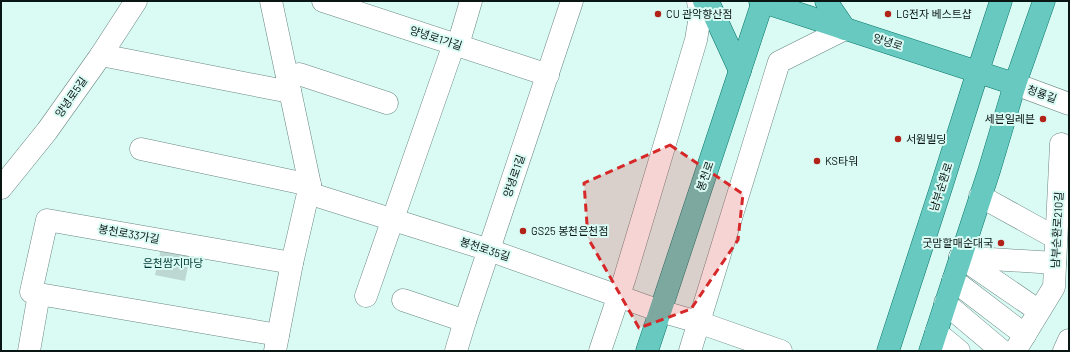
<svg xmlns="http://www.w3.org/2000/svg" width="1070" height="352" viewBox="0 0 1070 352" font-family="Barlow,'Noto Sans KR',sans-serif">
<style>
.green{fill:#bdd7d2}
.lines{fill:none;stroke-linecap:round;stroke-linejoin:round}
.minor-casing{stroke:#6a8782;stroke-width:23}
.major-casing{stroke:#047367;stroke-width:23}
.minor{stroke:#fff;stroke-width:22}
.major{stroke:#67c9bf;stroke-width:22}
.marked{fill:#d62828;fill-opacity:0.2;stroke:#d62828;stroke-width:3;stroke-dasharray:8 5;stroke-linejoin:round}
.poi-dot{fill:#b12217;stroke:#dafaf4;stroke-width:1.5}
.labels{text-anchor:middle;stroke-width:4;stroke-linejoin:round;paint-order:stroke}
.poi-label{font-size:11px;fill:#0a1614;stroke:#dafaf4;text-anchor:start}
.street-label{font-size:11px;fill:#0a1614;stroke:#dafaf4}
.park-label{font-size:11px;fill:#003a34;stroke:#dafaf4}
</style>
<rect width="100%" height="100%" fill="#dafaf4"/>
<polygon class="green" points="162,245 191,251 185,281 155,275"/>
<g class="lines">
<defs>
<g id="minor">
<polyline points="271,1 310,185 292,263 275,351"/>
<polyline points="323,1 548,75"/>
<polyline points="458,45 471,1"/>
<polyline points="101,55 290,92"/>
<polyline points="287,76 299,74 387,103"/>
<polyline points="1015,84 1069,104"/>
<polyline points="141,149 310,185"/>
<polyline points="1,188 47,131 101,55 136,1"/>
<polyline points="308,193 489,250 660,311 698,322 781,351"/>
<polyline points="980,196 1056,238"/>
<polyline points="960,257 1039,311"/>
<polyline points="960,257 1055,263"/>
<polyline points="953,280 1025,335"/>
<polyline points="39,294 31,292 47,220 292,263"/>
<polyline points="366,296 454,44"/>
<polyline points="403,300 465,321"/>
<polyline points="945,303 1002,351"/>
<polyline points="936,332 959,351"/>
<polyline points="29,351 39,294 278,335"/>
<polyline points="456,351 465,321 572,1"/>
<polyline points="600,351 625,277 696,40 700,16 698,1"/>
<polyline points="690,351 779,62 845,29"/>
<polyline points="1015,351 1054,287 1061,144"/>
<polyline points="1064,351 1069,340"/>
</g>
<g id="major">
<polyline points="704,1 711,8 740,71"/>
<polyline points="760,1 1015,84"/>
<polyline points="826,1 845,29"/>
<polyline points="647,351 763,1"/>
<polyline points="888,351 940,191 978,71 1001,1"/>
<polyline points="930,351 989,171 1015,84 1044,1"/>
</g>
</defs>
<use href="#minor" class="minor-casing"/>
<use href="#major" class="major-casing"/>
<use href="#minor" class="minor"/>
<use href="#major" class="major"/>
</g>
<path class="marked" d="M670,145L743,194L738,240L691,309L639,328L588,238L584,183Z"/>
<g class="poi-dot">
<circle cx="658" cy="14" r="4"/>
<circle cx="888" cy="14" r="4"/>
<circle cx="1043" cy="119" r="4"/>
<circle cx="898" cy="139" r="4"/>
<circle cx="817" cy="161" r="4"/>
<circle cx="523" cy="231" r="4"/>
<circle cx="1001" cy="243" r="4"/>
</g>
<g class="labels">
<g class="poi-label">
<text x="666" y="18">CU 관악향산점</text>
<text x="896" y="18">LG전자 베스트샵</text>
<text x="1035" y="123" text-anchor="end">세븐일레븐</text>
<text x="906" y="143">서원빌딩</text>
<text x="825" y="165">KS타워</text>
<text x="531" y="235">GS25 봉천은천점</text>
<text x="993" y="247" text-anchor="end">굿맘할매순대국</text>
</g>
<g class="street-label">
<text transform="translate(436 38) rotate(18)" y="4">양녕로1가길</text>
<text transform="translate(888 42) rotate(18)" y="4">양녕로</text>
<text transform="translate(1042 94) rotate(20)" y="4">청룡길</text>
<text transform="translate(71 97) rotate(-55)" y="4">양녕로5길</text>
<text transform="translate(514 176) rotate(-71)" y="4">양녕로1길</text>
<text transform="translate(705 176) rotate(-71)" y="4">봉천로</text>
<text transform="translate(941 187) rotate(-72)" y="4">남부순환로</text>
<text transform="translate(1057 230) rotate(-87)" y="4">남부순환로210길</text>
<text transform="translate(129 234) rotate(10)" y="4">봉천로33가길</text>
<text transform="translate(485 249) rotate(18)" y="4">봉천로35길</text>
</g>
<g class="park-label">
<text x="173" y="267">은천쌈지마당</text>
</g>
</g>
<rect width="1070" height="352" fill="none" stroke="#0a1614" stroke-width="4"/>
</svg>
